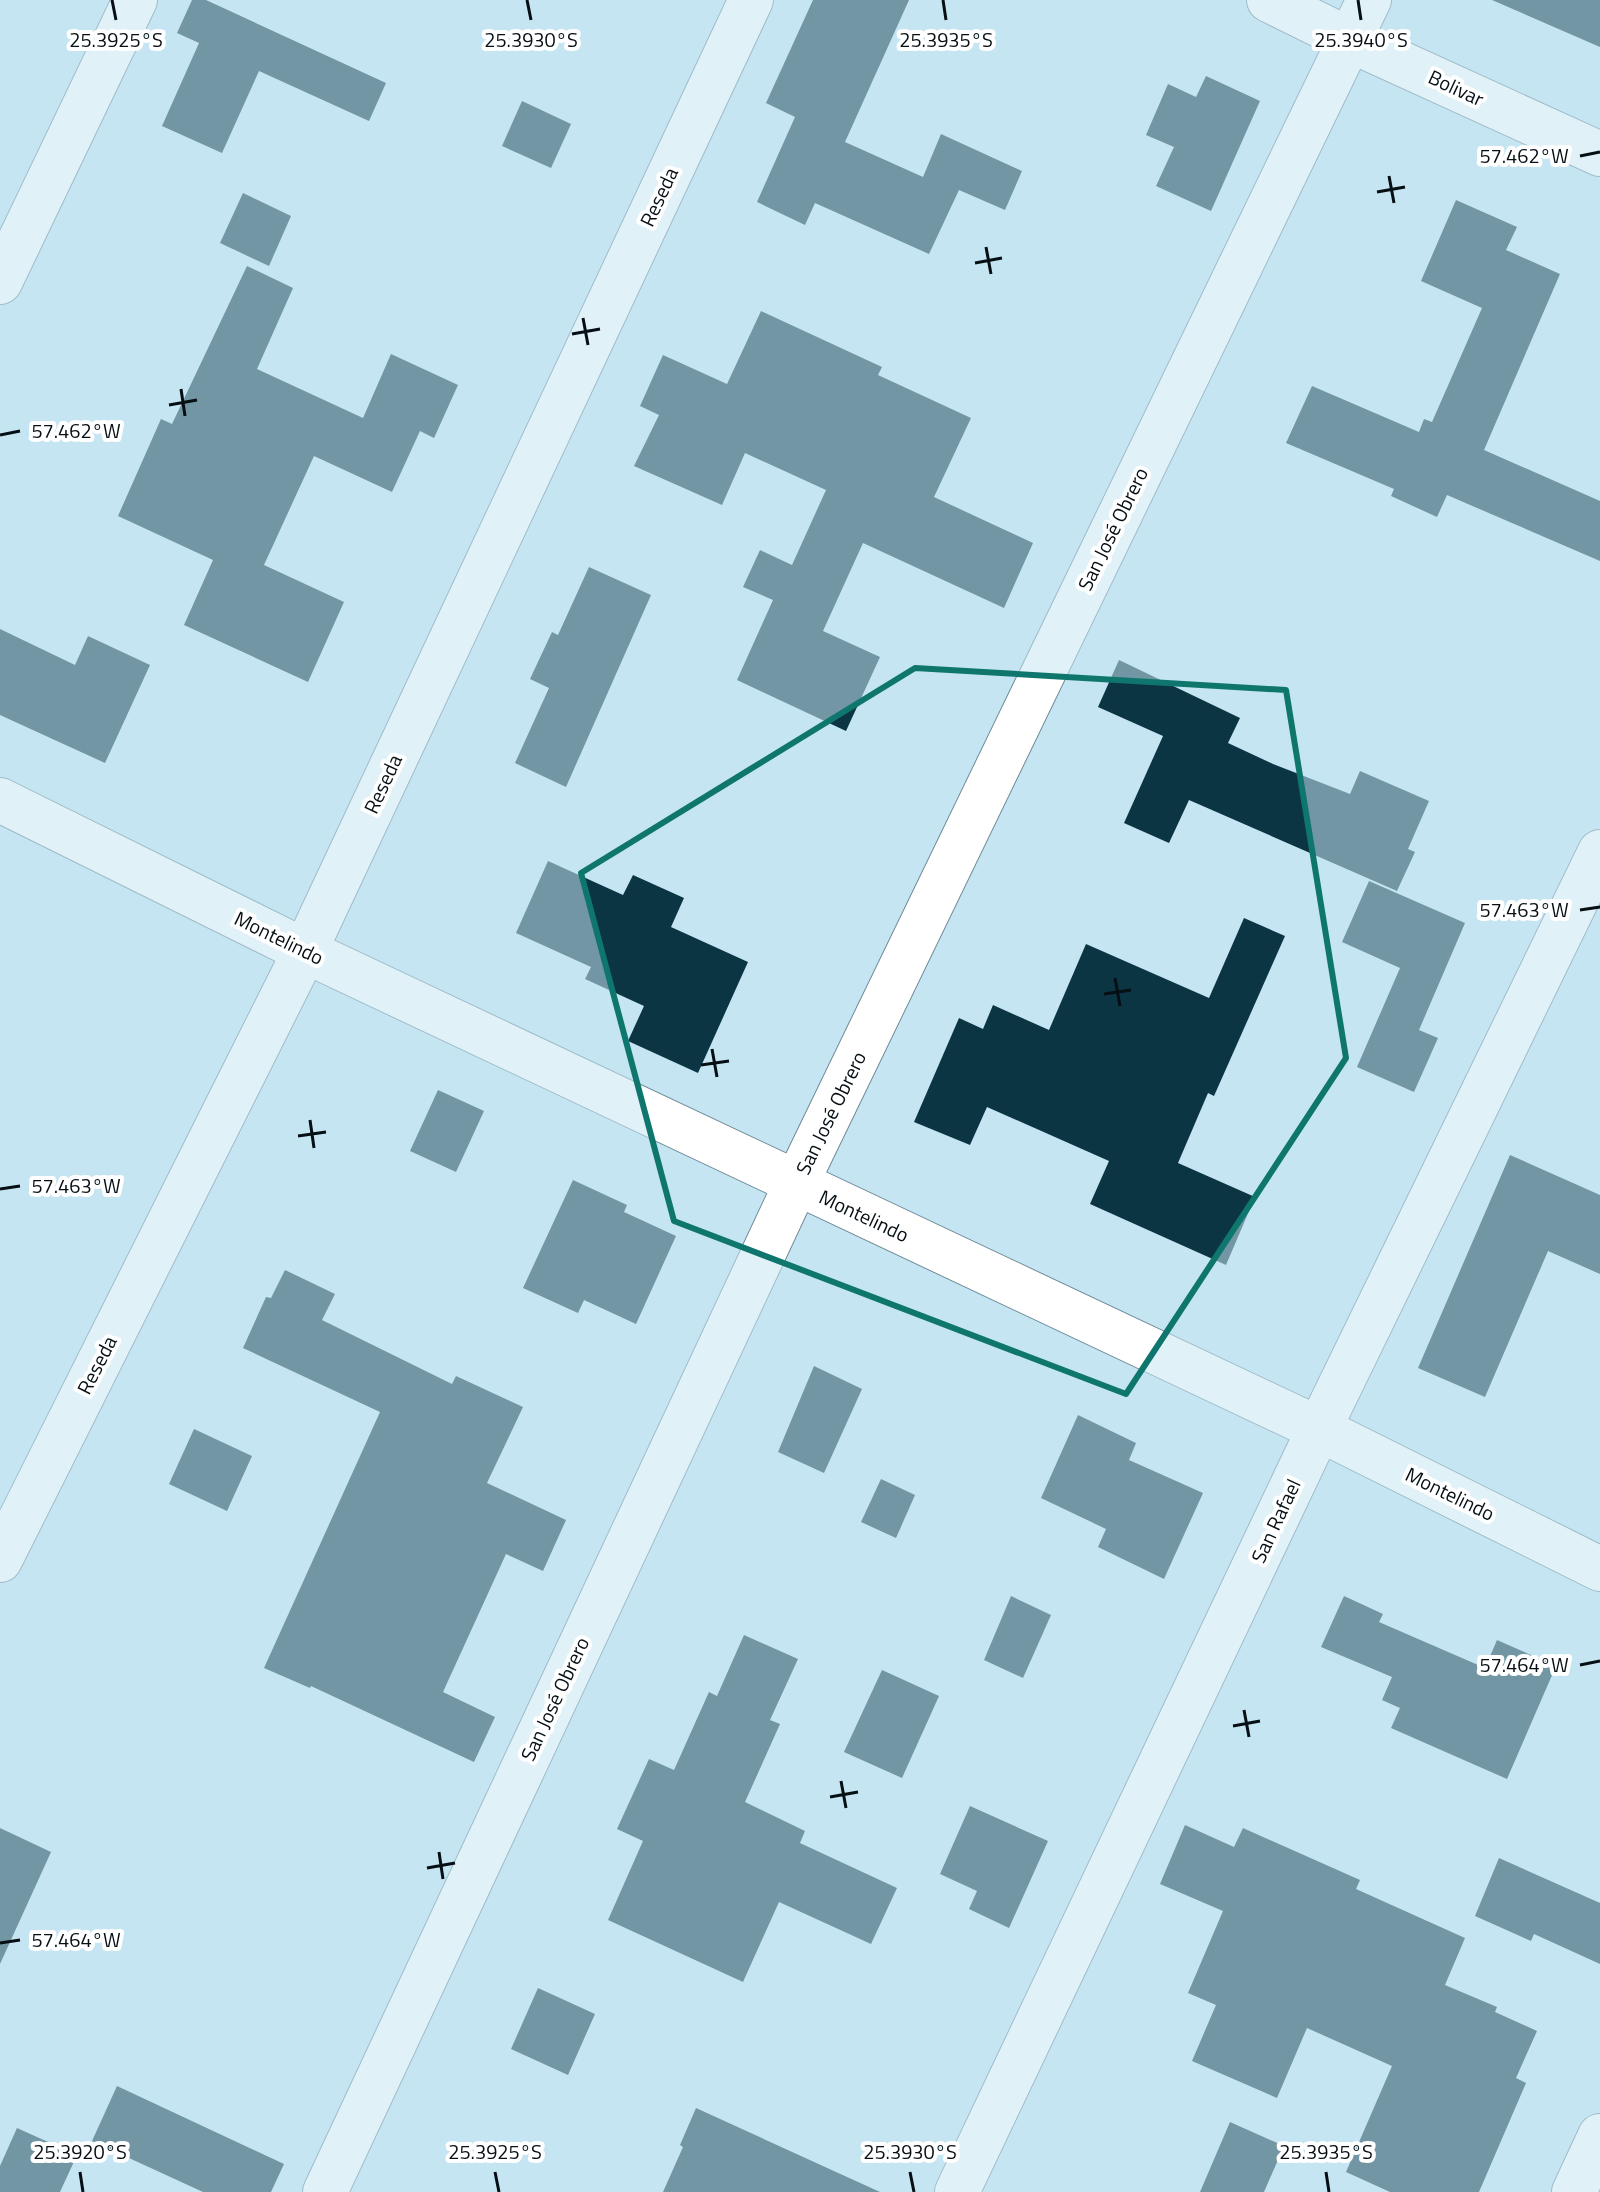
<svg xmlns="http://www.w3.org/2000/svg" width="1600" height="2192" viewBox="0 0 1600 2192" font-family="'Titillium Web',sans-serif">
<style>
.building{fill:#0c3544}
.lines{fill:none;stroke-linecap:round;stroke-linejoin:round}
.street-casing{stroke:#6e8a97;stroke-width:46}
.street{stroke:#fff;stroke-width:44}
.marked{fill:none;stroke:#0f766e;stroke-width:6;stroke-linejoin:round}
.ticks{fill:none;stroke:#050f14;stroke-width:3}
.labels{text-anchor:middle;stroke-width:8;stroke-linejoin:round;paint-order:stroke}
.street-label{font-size:20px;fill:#050f14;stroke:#fff}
.ticks-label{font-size:20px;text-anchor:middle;fill:#050f14;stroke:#fff;stroke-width:8;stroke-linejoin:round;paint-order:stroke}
</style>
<rect width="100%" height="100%" fill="#c6e5f3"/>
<g class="building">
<polygon points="192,0 206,0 386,83 369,121 259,71 222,153 162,126 199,43 177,33"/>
<polygon points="813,0 909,0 845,142 923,177 941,134 1022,171 1005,210 959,190 929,254 815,203 805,225 757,202 795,117 766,103"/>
<polygon points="1492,0 1600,0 1600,47"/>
<polygon points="1206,76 1260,101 1211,211 1156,186 1174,147 1146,135 1168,84 1196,97"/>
<polygon points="522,101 571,124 551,168 502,146"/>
<polygon points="243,193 291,216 269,266 220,243"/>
<polygon points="1456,200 1517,227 1506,250 1560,274 1484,450 1600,501 1600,561 1447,495 1437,517 1391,496 1394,489 1286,443 1312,386 1419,432 1424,419 1432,422 1482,308 1421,281"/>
<polygon points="247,266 293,288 257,369 363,418 391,354 458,385 434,438 420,431 392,492 314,456 264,565 344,602 308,682 184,625 213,560 118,516 161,419 172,424"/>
<polygon points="761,311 882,367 878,375 971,418 934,497 1033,543 1004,608 863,543 823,631 880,657 846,731 737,680 773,600 743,587 760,550 792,565 826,490 745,453 722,505 634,466 659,415 640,406 663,355 727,384"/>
<polygon points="589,567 651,595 566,787 515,763 549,688 530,679 552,632 558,635"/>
<polygon points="0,629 75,665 88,636 150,665 105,763 0,715"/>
<polygon points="1119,660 1240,718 1228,743 1273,764 1350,794 1360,771 1429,801 1408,849 1415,852 1397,891 1189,800 1169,843 1124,823 1163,736 1098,707"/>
<polygon points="548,861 623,895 633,875 684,898 671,927 748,962 698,1073 628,1041 644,1006 585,979 591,967 516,933"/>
<polygon points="1369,881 1465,923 1419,1030 1438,1038 1414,1092 1357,1067 1400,968 1342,942"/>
<polygon points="1244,918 1285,936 1214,1096 1208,1093 1178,1163 1255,1197 1226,1265 1090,1204 1109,1161 987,1107 970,1145 914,1122 959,1018 983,1029 993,1005 1049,1030 1086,944 1209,998"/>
<polygon points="438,1090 484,1111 456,1172 410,1151"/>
<polygon points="1510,1155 1600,1195 1600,1274 1548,1251 1485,1397 1418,1368"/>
<polygon points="573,1180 627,1205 624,1212 676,1236 636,1324 584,1300 578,1313 523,1288"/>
<polygon points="285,1270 335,1294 322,1320 452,1384 456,1376 523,1407 487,1483 566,1520 543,1571 506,1554 443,1692 495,1717 474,1762 311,1686 310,1688 264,1668 380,1412 243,1348 266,1297 271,1298"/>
<polygon points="814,1366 862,1389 824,1473 778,1452"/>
<polygon points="1078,1415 1136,1443 1129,1460 1203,1493 1164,1579 1098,1547 1106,1529 1041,1498"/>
<polygon points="194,1429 252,1456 227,1511 169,1484"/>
<polygon points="881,1479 915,1495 896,1538 861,1522"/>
<polygon points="1011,1596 1051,1615 1023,1678 984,1660"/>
<polygon points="1344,1596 1383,1614 1379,1622 1485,1668 1497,1640 1556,1666 1507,1779 1391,1728 1400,1708 1382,1700 1392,1677 1321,1647"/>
<polygon points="744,1635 798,1659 770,1720 780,1724 745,1802 805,1831 800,1843 897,1888 871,1944 779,1902 743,1982 608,1920 643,1841 617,1829 649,1759 674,1770 709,1692 717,1696"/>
<polygon points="882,1670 939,1696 902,1778 844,1752"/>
<polygon points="970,1806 1048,1841 1009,1928 969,1909 977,1891 940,1874"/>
<polygon points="1185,1825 1234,1847 1243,1828 1360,1880 1356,1889 1465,1938 1445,1985 1497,2007 1495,2012 1537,2031 1516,2078 1526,2083 1479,2192 1390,2192 1346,2172 1392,2066 1307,2028 1277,2098 1192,2061 1216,2005 1188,1993 1223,1911 1160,1884"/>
<polygon points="0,1828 51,1852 0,1964"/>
<polygon points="1499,1858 1600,1903 1600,1964 1534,1934 1531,1941 1475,1916"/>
<polygon points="538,1988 595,2014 568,2075 511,2049"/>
<polygon points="117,2086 284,2164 271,2192 203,2192 92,2141"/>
<polygon points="696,2108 880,2192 663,2192 683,2147 680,2145"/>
<polygon points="1230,2122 1284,2146 1264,2192 1200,2192"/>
<polygon points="17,2128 77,2155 60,2192 0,2192 0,2166"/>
</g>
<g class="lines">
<defs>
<g id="street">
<polyline points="1269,0 1350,40 1600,154"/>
<polyline points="0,282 135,0"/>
<polyline points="0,800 305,951 1319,1429 1600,1569"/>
<polyline points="0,1560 305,951 751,0"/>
<polyline points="325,2192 796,1184 1369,0"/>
<polyline points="957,2192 1319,1429 1600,852"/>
<polyline points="1574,2192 1600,2136"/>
</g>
</defs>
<use href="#street" class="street-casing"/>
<use href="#street" class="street"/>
</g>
<path d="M0 0H1600V2192H0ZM915,668L1286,690L1346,1058L1126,1394L674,1221L581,873Z" fill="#c6e5f3" fill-opacity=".55" fill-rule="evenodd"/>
<path class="marked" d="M915,668L1286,690L1346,1058L1126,1394L674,1221L581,873Z"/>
<path class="ticks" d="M112,0L116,20M527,0L531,20M943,0L946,20M1358,0L1361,20M1580,156L1600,152M1389,176L1394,203M1377,192L1405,187M986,247L991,274M975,263L1002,258M583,318L588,345M572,334L600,329M181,389L185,416M169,405L197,400M0,435L20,431M1580,910L1600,907M1115,978L1120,1006M1104,994L1131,990M712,1049L717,1077M701,1065L729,1061M310,1120L314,1148M298,1136L326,1132M0,1189L20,1186M1580,1665L1600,1661M1244,1710L1249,1737M1233,1726L1260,1721M841,1781L846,1808M830,1797L858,1792M439,1852L443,1879M427,1868L455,1863M0,1943L20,1940M80,2172L83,2192M495,2172L499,2192M910,2172L914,2192M1326,2172L1329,2192"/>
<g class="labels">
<g class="street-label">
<text transform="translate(1456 88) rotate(25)" y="7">Bolivar</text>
<text transform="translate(659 197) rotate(-65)" y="7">Reseda</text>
<text transform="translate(1113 529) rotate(-64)" y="7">San José Obrero</text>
<text transform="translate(383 784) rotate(-65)" y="7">Reseda</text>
<text transform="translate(279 938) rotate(26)" y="7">Montelindo</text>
<text transform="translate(831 1113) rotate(-64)" y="7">San José Obrero</text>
<text transform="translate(864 1216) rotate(25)" y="7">Montelindo</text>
<text transform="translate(97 1365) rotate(-63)" y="7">Reseda</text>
<text transform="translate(1450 1494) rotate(26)" y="7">Montelindo</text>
<text transform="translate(1276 1521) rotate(-65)" y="7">San Rafael</text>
<text transform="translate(555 1699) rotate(-65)" y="7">San José Obrero</text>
</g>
</g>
<g class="ticks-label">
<text x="116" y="47">25.3925°S</text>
<text x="531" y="47">25.3930°S</text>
<text x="946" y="47">25.3935°S</text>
<text x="1361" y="47">25.3940°S</text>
<text x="1524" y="163">57.462°W</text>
<text x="76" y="438">57.462°W</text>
<text x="1524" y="917">57.463°W</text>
<text x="76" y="1193">57.463°W</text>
<text x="1524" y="1672">57.464°W</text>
<text x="76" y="1947">57.464°W</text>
<text x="80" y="2159">25.3920°S</text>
<text x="495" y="2159">25.3925°S</text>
<text x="910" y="2159">25.3930°S</text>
<text x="1326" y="2159">25.3935°S</text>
</g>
</svg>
